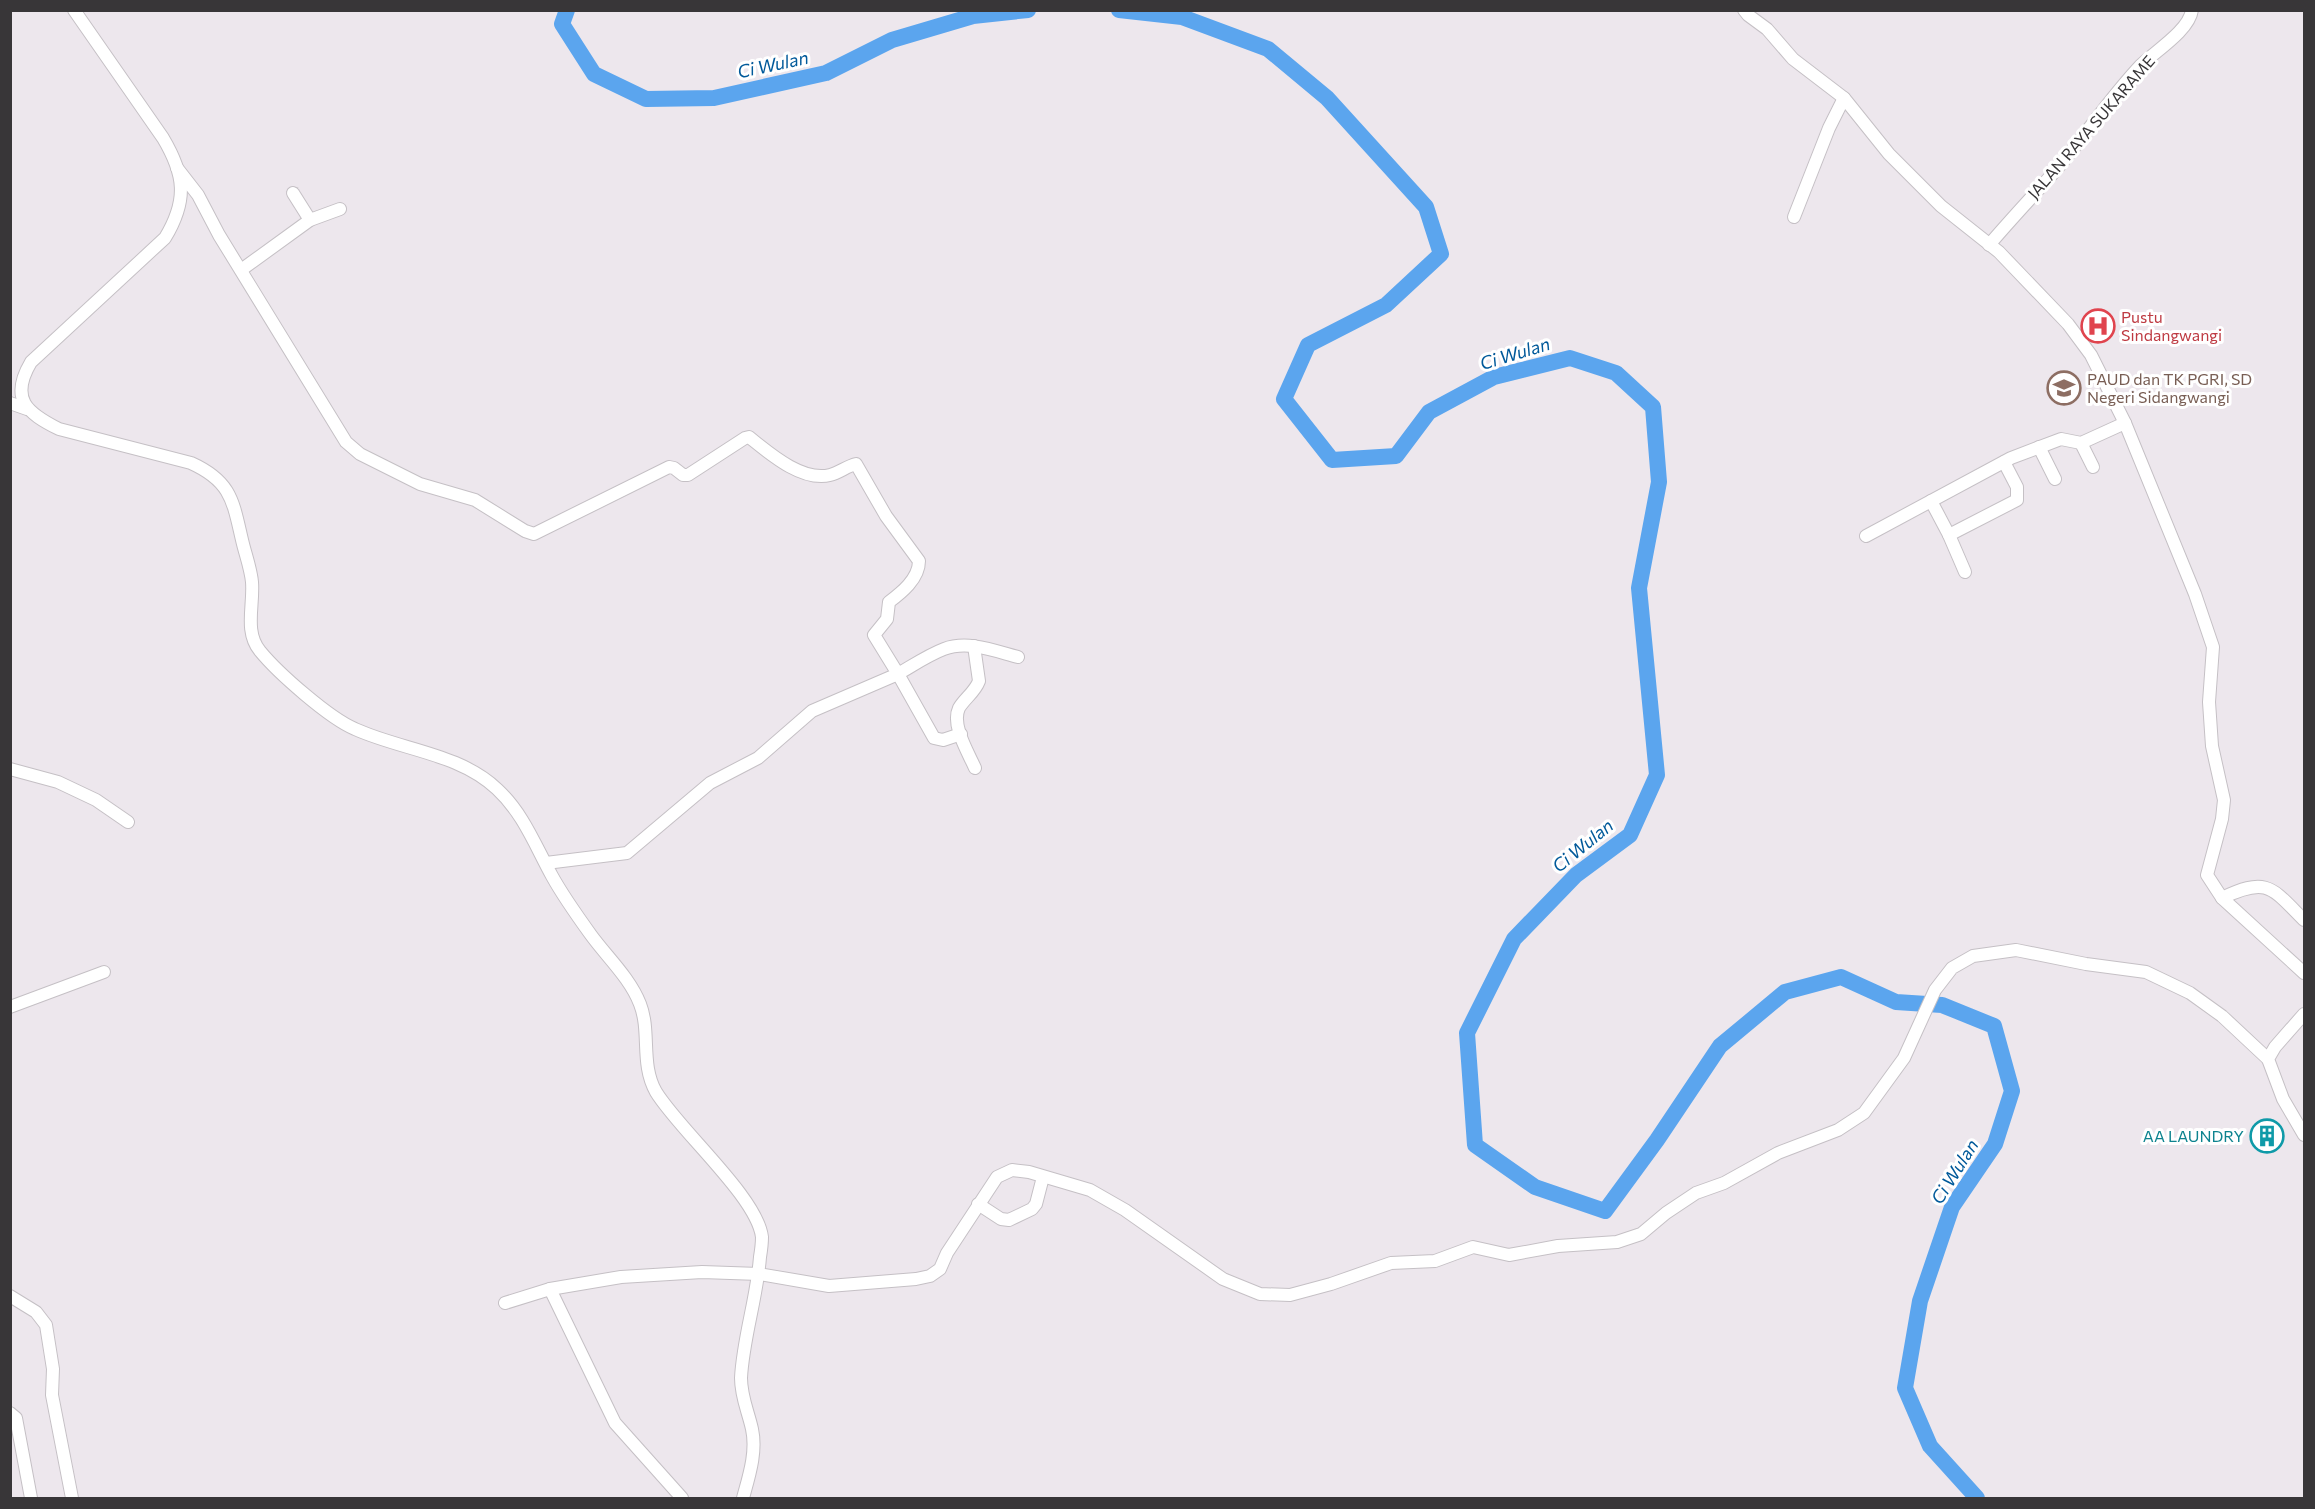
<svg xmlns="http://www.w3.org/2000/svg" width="2315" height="1509" viewBox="0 0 2315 1509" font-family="Commissioner,sans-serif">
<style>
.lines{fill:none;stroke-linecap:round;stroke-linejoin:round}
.river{stroke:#5ba5ee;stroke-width:16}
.minor-casing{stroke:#c5c0c5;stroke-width:14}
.minor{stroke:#fff;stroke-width:12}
.labels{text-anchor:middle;stroke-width:6;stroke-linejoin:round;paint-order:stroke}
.street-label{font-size:16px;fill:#383638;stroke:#fff}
.health-label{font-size:16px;fill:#be3a42;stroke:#fff;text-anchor:start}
.education-label{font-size:16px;fill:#785e54;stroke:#fff;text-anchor:start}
.culture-label{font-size:16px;fill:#0d838f;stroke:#fff;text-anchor:end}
.water-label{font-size:18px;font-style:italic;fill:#00599a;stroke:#fff}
</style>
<rect width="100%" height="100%" fill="#ede7ed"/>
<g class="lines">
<g class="river">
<polyline points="567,10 562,24 594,74 646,99 714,98 826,73 892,40 973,16 1028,10"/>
<polyline points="1119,10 1182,17 1268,49 1327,98 1426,207 1441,254 1386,305 1308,345 1284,399 1332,460 1396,456 1429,412 1494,377 1570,358 1616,373 1653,407 1659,482 1639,588 1657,775 1630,835 1576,875 1514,939 1467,1033 1475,1145 1535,1187 1605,1211 1657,1140 1720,1046 1785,992 1841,977 1896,1002 1942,1005 1994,1026 2012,1091 1995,1144 1952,1207 1920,1301 1905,1388 1930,1446 1977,1498"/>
</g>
<defs>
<g id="minor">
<path d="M74,10L163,138C185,175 188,200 165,238L31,362C9,399 27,413 59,429L191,463C233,482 233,503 243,544C246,556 251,570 252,582C254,605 244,632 260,651C278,673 329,718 355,729C401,750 459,753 497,789C523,813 535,845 552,876C563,896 578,917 591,935C607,957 630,978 640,1004C651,1032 640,1064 656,1092C680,1131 757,1197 762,1237C762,1243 761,1251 760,1257C757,1298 743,1338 741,1378C741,1397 748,1411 752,1429C757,1452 749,1476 743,1498"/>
<polyline points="1744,10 1748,15 1767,29 1793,59 1844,98 1889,154 1941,206 1999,252 2068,324 2091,355 2125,423 2195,594 2213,647 2209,702 2212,746 2224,800 2222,819 2207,875 2222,898 2304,973"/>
<path d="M177,168L198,195L219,235L346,442L360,454L420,484L475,500L525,531L534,534L669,467L674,468L683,475H688L745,438L749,437C769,453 802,482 830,475C839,473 847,466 856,464L886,516L919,561C919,579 901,593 889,602L887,619L874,635L898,674L812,711L758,758L710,783L627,853L546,863"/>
<polyline points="293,193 310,220"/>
<polyline points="1794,217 1829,128 1844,98"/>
<path d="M1989,245C2011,219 2034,195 2056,170C2085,136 2109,99 2140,66C2154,52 2189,31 2192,10"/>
<polyline points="241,270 310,220 340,209"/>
<polyline points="10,403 27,409"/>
<polyline points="2081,443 2093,467"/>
<polyline points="2039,447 2055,479"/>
<polyline points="1931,501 1949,535 2017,500 2017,487 2004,462"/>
<polyline points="1949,535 1965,572"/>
<polyline points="1866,536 2011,458 2061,439 2081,443 2125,423"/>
<path d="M974,646L979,681C975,692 965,698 959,708C951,725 968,752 975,768"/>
<path d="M961,734L943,740L934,738L898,674C912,666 928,655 944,649C968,640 995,651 1018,657"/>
<polyline points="10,769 58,782 96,800 128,822"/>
<path d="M2222,898C2268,876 2272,888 2304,920"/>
<polyline points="10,1007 104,972"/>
<polyline points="2304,1014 2275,1047 2268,1059 2283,1099 2304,1135"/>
<polyline points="978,1204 1001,1219 1009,1220 1032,1209 1036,1204 1043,1177"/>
<polyline points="550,1289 615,1423 682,1498"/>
<polyline points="10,1296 36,1312 46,1325 53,1369 52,1395 72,1498"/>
<polyline points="505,1303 550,1289 621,1277 702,1272 759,1274 829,1286 916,1279 930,1276 940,1269 947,1253 997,1177 1012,1170 1029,1172 1090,1190 1125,1210 1223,1279 1260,1294 1290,1295 1331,1284 1391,1263 1435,1261 1473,1247 1509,1255 1558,1246 1617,1242 1641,1234 1666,1213 1696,1193 1724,1183 1778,1153 1838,1130 1864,1113 1904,1058 1935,990 1952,968 1973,956 2016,950 2086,964 2146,972 2190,993 2222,1016 2268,1059"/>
<polyline points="10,1413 16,1418 31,1498"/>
</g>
</defs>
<use href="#minor" class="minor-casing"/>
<use href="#minor" class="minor"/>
</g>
<defs>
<symbol id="hospital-ring" viewBox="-11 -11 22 22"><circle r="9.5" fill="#fff" stroke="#e0444e" stroke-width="1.5"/><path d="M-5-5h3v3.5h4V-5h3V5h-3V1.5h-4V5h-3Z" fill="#e0444e"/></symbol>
<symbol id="school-ring" viewBox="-11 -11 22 22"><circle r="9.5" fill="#fff" stroke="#8d6e63" stroke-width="1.5"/><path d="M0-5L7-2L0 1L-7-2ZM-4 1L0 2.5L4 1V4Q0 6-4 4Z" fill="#8d6e63"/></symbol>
<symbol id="building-ring" viewBox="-11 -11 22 22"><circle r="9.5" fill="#fff" stroke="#0f9aa8" stroke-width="1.5"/><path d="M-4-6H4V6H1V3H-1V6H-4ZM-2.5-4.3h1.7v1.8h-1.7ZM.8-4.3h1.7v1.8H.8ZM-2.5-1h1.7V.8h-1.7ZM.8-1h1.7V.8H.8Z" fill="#0f9aa8"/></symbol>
</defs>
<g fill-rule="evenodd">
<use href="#hospital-ring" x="2079" y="307" width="38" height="38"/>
<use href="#school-ring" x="2045" y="369" width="38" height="38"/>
<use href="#building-ring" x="2248" y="1117" width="38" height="38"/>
</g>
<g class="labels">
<g class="street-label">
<text transform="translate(2091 127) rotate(-49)" y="6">JALAN RAYA SUKARAME</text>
</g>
<g class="health-label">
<text x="2121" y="323">Pustu<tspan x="2121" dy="18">Sindangwangi</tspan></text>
</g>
<g class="education-label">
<text x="2087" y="385">PAUD dan TK PGRI, SD<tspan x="2087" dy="18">Negeri Sidangwangi</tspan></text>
</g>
<g class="culture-label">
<text x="2244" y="1142">AA LAUNDRY</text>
</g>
<g class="water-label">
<text transform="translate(773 65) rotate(-12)" y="6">Ci Wulan</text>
<text transform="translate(1515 354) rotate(-17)" y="6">Ci Wulan</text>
<text transform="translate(1583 846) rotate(-39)" y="6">Ci Wulan</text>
<text transform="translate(1955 1172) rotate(-58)" y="6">Ci Wulan</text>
</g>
</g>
<rect width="2315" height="1509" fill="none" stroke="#383638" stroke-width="24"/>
</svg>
